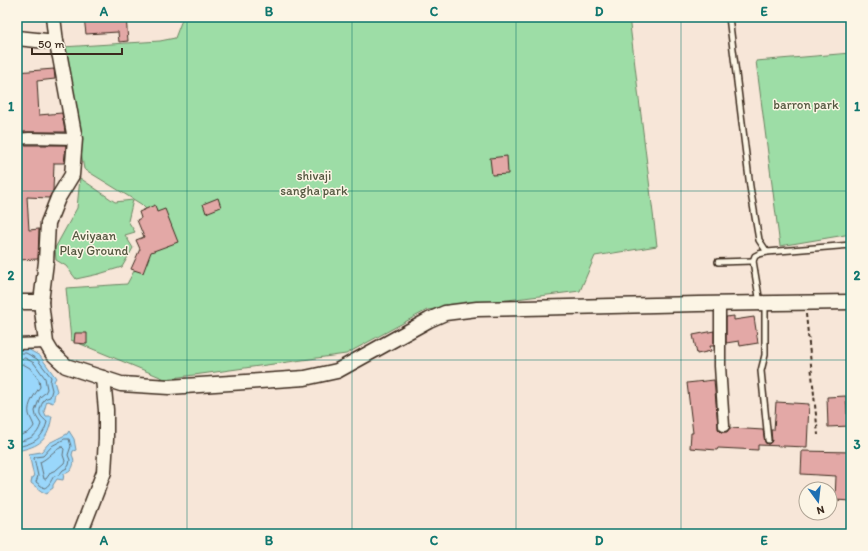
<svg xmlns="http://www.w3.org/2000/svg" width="868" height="551" viewBox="0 0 868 551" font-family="Itim,sans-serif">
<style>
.green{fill:#9ddda6;stroke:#6c8462}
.water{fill:#9ad7fb;stroke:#7492a3}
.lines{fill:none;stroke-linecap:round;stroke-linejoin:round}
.shore{stroke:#616f76;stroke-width:1}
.building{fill:#e3a8a6;stroke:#3b2a1e}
.lane-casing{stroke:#3b2a1e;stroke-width:8}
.street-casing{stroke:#3b2a1e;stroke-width:13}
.secondary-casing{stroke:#3b2a1e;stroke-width:17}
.path{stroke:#3b2a1e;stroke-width:2;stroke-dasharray:4 3;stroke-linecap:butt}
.lane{stroke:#fcf5e5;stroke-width:5}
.street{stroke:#fcf5e5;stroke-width:10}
.secondary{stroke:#fcf5e5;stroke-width:14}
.grid{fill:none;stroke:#0f766e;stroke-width:1;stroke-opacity:0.55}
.labels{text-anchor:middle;stroke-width:3;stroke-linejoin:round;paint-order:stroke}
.park-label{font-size:13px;fill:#545740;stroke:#fcf5e5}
.neatline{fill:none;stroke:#0f766e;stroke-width:1.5}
.grid-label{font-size:13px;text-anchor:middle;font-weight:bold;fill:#0f766e}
</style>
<rect width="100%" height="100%" fill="#f7e6d8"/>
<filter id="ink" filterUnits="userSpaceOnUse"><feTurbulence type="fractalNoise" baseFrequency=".025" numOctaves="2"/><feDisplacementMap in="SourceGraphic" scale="8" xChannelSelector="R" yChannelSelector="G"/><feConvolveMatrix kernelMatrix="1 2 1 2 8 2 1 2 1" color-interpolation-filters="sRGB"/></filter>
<g filter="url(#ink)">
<g class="green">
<polygon points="183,17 629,17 657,246 595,256 580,291 427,310 346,354 165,379 71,340 66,288 127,284 148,245 150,213 141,204 84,169 62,47 160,41 175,38"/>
<polygon points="851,53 851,234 780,246 756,61"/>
<polygon points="80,178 115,202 133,200 128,221 135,232 125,235 133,248 122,267 99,274 76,279 66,266 56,260 55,248 77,208"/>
</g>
<g class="water">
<path d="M26,348L40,356L56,378L54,381L57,391C53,395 55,399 53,403L47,401L44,411L46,416H52C48,441 40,446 17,451V350Z"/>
<path d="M69,431L74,439L76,450L73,451L72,455C75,460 74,467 70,471C68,473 66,473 64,474L63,480L57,479L53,485V488L50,490L47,494L41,491L31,483L32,478L34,477L29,454L41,452L49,443L67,434Z"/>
</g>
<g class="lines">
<g class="shore">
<path d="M17,353H26L37,359L51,377L50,382L52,390L50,397C47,398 45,398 44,400C42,403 39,410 40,414C41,417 45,420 47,422C42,440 34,443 17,447"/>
<path d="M17,359L25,358L34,363L45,378L47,389L45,393L40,397L35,411L36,416L41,424C37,437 30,439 17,442"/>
<path d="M17,365L23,364L30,368L39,380L40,387C35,394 27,404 29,414C30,418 33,422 34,426C30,433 25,434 17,436"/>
<path d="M65,439H69L71,446L68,455L70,460L69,465L67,468L63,470L59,475L54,476C51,480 49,487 44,488L36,482L38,476L34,458L35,457L43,456L52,446Z"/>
<path d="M62,447L64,449L63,455L65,461L64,463L56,470L51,472L46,479H44L40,462C49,458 52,451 62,447Z"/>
</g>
</g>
<g class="building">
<polygon points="84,17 126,17 128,41 119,42 118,32 86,34"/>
<polygon points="54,69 55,79 37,81 39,115 62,113 65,132 17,132 17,72"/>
<polygon points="22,145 66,145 64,163 54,163 53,191 49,198 27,197 29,230 39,229 38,259 17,260 17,168 21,168"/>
<polygon points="507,156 508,174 492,175 490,158"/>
<polygon points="218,198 221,207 206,213 203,204"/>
<polygon points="155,205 157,212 165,209 178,242 151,252 143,273 131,269 140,249 136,240 144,237 137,220 141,218 139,212"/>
<polygon points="734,316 734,320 754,317 758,343 740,346 739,341 726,343 726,317"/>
<polygon points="714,331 714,346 710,346 711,351 697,354 693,335"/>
<polygon points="75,333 87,333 87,344 74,343"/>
<polygon points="714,380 718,426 718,429 721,432 727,432 730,428 763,430 765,442 767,444 769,444 772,441 771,430 774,430 776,402 809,404 807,447 758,445 758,450 718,448 717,450 690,448 691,433 693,433 687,383"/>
<polygon points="846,396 847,414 849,414 850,426 828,427 827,397"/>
<polygon points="802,451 851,452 851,501 835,500 836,476 801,474"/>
</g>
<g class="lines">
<defs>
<g id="lane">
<polyline points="729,17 750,187 759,240 767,252 851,245"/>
<polyline points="718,262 753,261"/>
<polyline points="760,303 753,261 755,256 759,254 767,252"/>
<polyline points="765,304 765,355 761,371 768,440"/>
</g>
<g id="street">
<polyline points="17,139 29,138 75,139"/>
<polyline points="720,304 720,366 724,426"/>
<polyline points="17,344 46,343"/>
</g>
<g id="secondary">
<polyline points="17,38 56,42"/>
<polyline points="17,302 41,302 46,343 52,353 66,366 121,384 169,387 305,378 337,371 429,320 445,313 477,309 698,304 851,302"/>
<polyline points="41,302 46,262 48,223 58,198 72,175 75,139 60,57 56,42 53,17"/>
<polyline points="80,534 104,472 106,439 106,410 103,378"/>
</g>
</defs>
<use href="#lane" class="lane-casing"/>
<use href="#street" class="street-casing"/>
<use href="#secondary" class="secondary-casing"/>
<polyline class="path" points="806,314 818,435"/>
<use href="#lane" class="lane"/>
<use href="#street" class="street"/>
<use href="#secondary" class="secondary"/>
</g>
</g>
<path class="grid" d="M187,17V534M352,17V534M516,17V534M681,17V534M17,191H851M17,360H851"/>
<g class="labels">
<g class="park-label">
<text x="806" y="109">barron park</text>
<text x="314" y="180">shivaji<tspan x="314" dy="15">sangha park</tspan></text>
<text x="94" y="240">Aviyaan<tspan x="94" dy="15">Play Ground</tspan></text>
</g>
</g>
<rect width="868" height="551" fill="none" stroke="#fcf5e5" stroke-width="44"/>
<g transform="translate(818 501) rotate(165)"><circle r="19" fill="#fcf5e5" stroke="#afa495"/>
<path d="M0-3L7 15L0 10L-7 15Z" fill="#1f6fb2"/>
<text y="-6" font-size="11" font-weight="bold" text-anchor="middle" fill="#3b2a1e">N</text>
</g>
<path d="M32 48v6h90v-6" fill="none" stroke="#3b2a1e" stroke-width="2"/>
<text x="38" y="48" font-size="12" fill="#3b2a1e" stroke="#fcf5e5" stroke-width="3" paint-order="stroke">50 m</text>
<rect x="22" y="22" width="824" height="507" class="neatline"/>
<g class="grid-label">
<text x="104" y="16">A</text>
<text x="269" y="16">B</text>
<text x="434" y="16">C</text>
<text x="599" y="16">D</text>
<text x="764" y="16">E</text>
<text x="11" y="111">1</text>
<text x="857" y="111">1</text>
<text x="11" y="280">2</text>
<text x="857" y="280">2</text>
<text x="11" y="449">3</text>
<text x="857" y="449">3</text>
<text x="104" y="545">A</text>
<text x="269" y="545">B</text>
<text x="434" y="545">C</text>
<text x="599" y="545">D</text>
<text x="764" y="545">E</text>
</g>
</svg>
